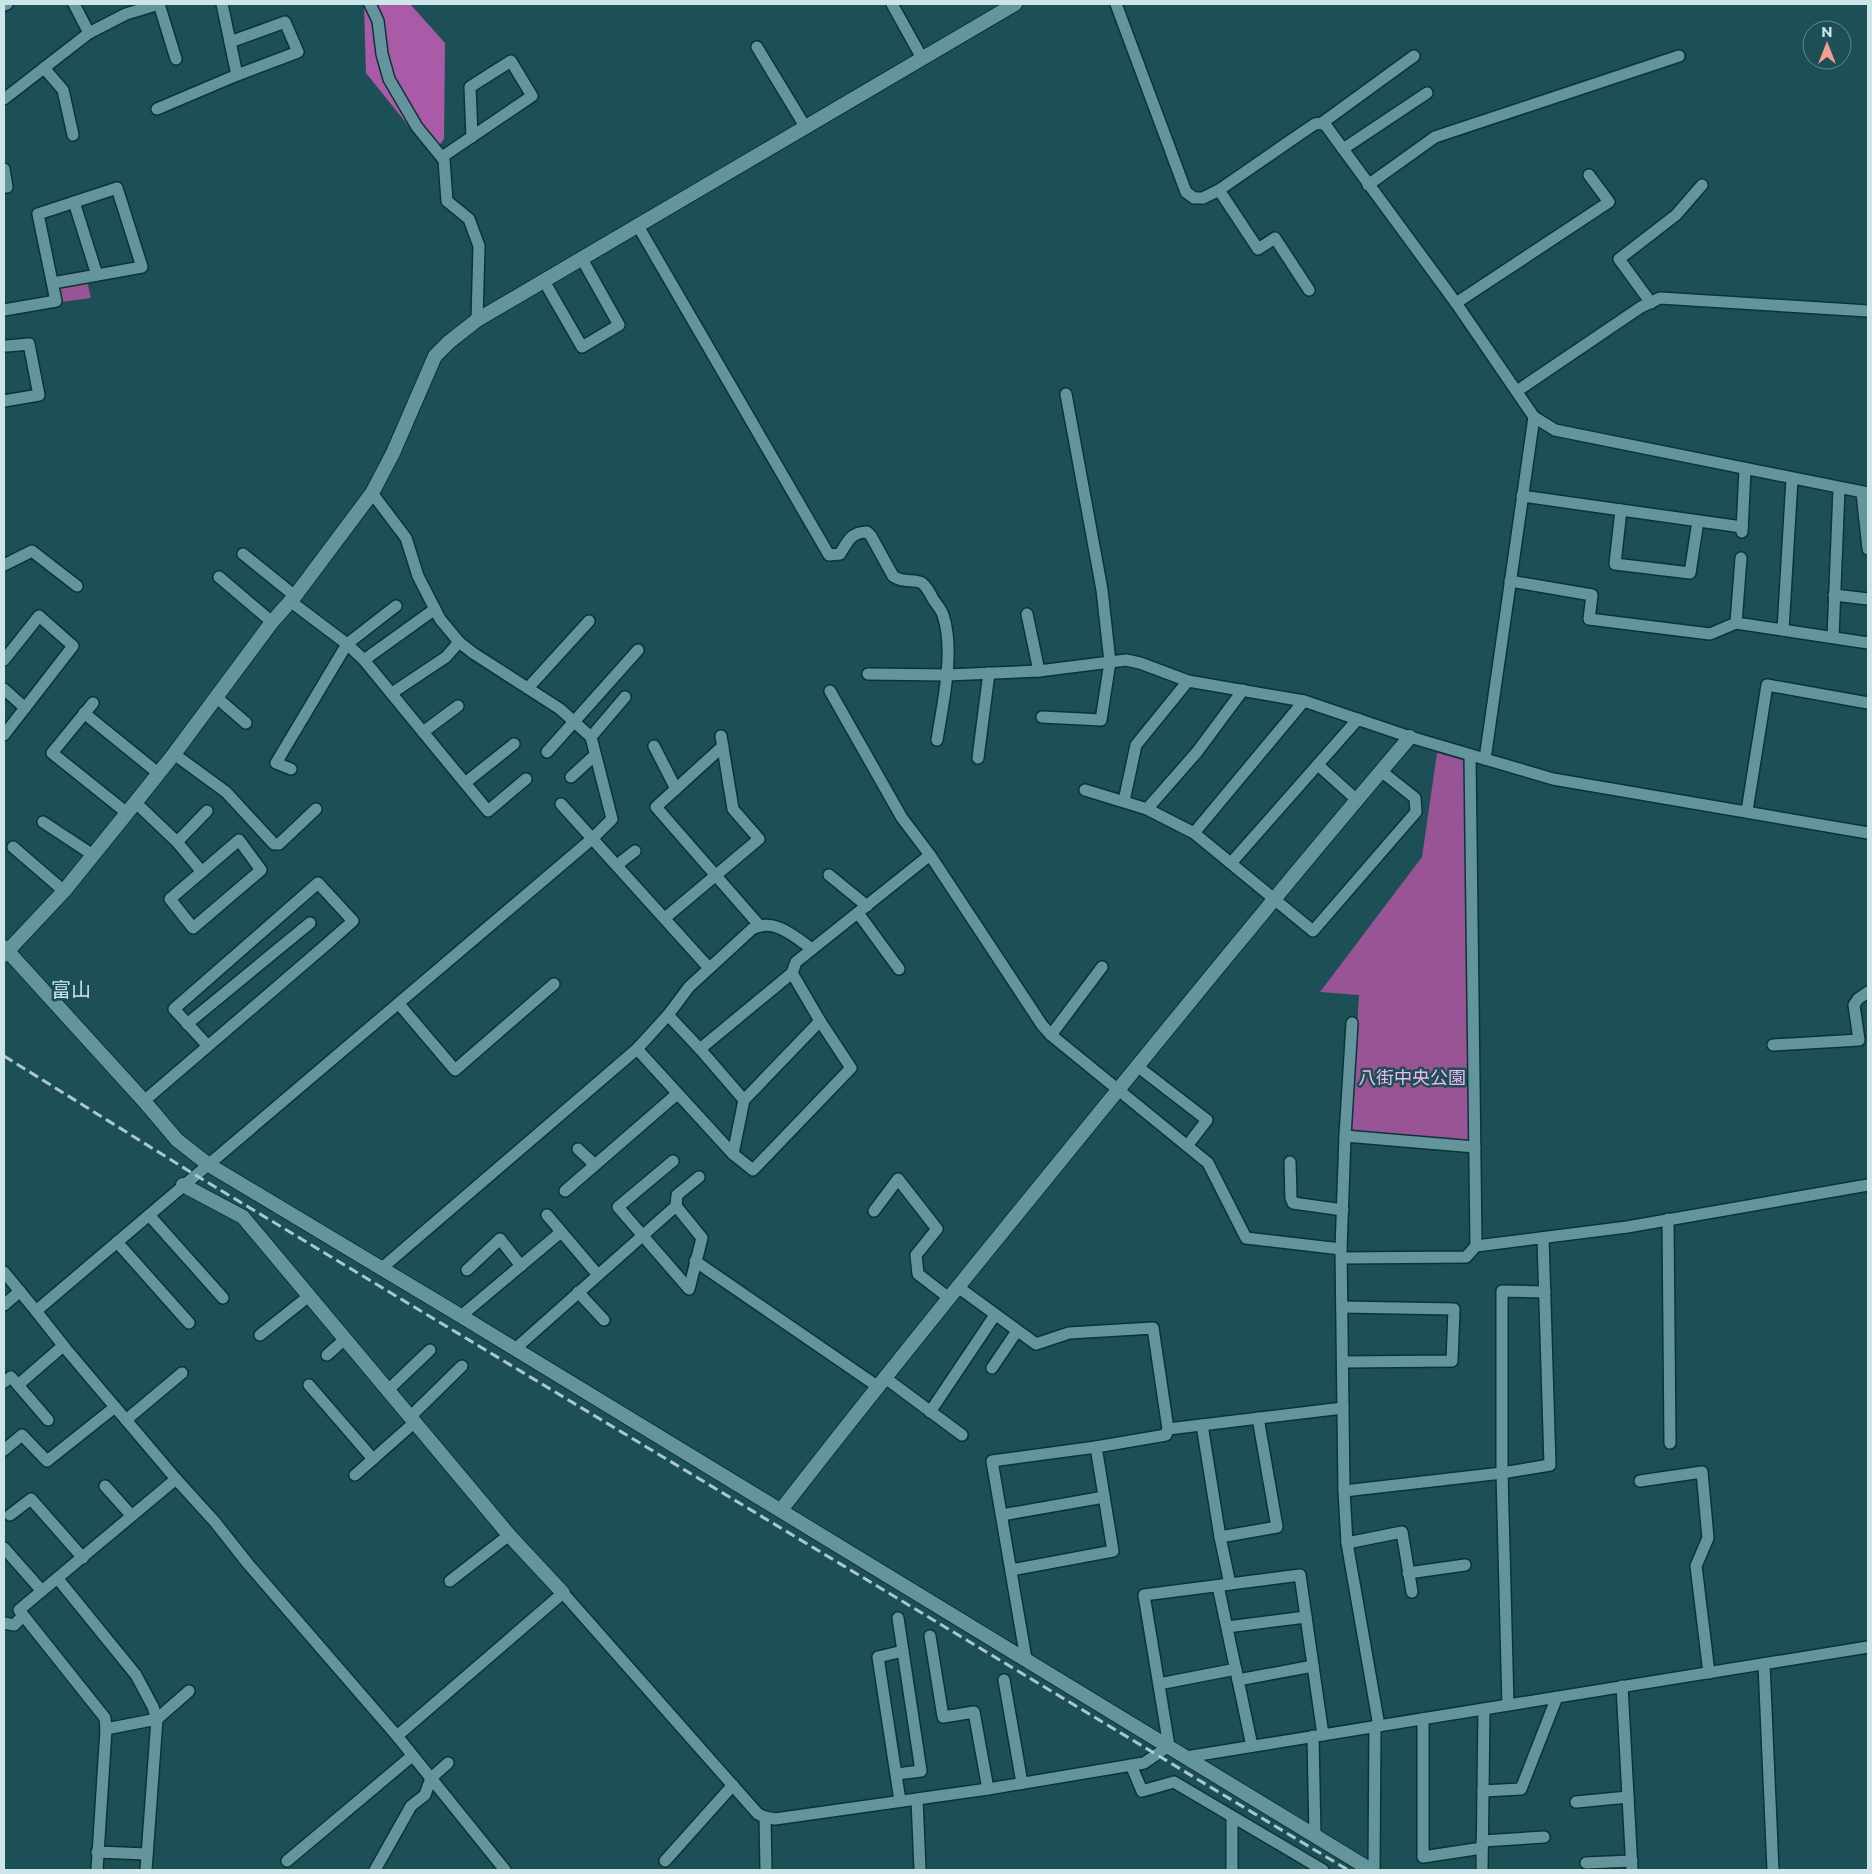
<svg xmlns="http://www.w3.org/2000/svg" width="1872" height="1874" viewBox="0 0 1872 1874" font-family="Montserrat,'Noto Sans JP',sans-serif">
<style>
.green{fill:#995495}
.forest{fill:#ab5aa7}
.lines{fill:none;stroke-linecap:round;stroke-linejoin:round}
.minor-casing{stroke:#0d3338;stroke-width:14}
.tertiary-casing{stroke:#0d3338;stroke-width:16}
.minor{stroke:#64959d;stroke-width:11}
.tertiary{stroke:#64959d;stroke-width:14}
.rail{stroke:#aac8cc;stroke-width:3;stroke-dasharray:10 5;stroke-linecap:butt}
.labels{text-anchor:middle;stroke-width:5;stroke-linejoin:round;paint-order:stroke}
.park-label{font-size:18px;fill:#f5b6f0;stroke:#1d4f56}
.quarter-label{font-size:20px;fill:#cce5e9;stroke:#1d4f56}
</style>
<rect width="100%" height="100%" fill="#1d4f56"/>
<g class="green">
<polygon points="87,281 91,298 61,302 56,286"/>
<polygon points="1437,753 1466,761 1471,1144 1351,1133 1359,995 1320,992 1422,857"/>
</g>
<polygon class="forest" points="364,4 410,4 445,43 444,139 432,155 366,73"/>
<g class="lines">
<defs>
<g id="minor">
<polyline points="74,4 89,33"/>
<polyline points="159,4 176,59"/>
<polyline points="222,4 237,75"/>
<polyline points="370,4 378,21 382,54 389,79 417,127 444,160 447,201 469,219 479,246 477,320"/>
<polyline points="892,4 922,58"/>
<polyline points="1116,4 1186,192 1194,198 1203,198 1219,190 1303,132 1315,124 1322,123 1414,56"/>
<polyline points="4,5 7,4"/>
<polyline points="757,47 806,128"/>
<polyline points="44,68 63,90 73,135"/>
<polyline points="4,99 89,33 126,14 159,4"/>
<polyline points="157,109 237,75 298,52 285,22 230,42"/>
<polyline points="1322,123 1327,127 1343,149 1456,303 1534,417 1485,759"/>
<polyline points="1343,149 1427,93"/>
<polyline points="442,157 532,96 511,61 470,87 472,137"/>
<polyline points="4,169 7,187"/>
<polyline points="1368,185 1435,137 1679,56"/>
<polyline points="1219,190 1258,249 1275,238 1309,290"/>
<polyline points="74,202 97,275"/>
<path d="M638,226L829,555L840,554C848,541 851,532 867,532L871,536L893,576C904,584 914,578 922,583C927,587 930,593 933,599C936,604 941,609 943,615C955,650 943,703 937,740"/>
<polyline points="544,281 582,347 619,325 582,259"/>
<polyline points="1456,303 1609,202 1589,175"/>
<polyline points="1651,303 1619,259 1676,215 1702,185"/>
<polyline points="4,310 56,301 38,214 117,188 142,267 53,283"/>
<polyline points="1517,391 1641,307 1660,298 1868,311"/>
<polyline points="4,401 39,395 29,344 7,346"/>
<polyline points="1534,417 1555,430 1868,493"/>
<polyline points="1862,493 1868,549"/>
<polyline points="1522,496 1742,527"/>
<polyline points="1621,510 1615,564 1690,573 1698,521"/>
<polyline points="1742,532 1745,469"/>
<polyline points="243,554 295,596"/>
<polyline points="4,565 32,551 77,586"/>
<polyline points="219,577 272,622"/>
<polyline points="1510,581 1592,595 1589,619 1710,634 1736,623 1868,643"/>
<polyline points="1834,595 1868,599"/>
<polyline points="290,601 347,644 364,660 423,732 458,706"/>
<polyline points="1027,614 1039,671"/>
<polyline points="1736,623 1741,558"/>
<polyline points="1783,630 1792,479"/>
<polyline points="1833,637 1839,489"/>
<polyline points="4,660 39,616 73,646 4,735"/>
<polyline points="364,660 435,609"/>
<polyline points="868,674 947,675 1039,671 1126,660 1140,663 1188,681 1304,701 1410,737 1553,779 1868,833"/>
<polyline points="528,688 589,621"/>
<polyline points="4,689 25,708"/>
<polyline points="830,691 902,818 930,855 1042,1025 1051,1035 1208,1163 1246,1238 1341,1249"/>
<polyline points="392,693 446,657 459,642"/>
<polyline points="216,697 246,723"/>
<polyline points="93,703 52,753 127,813"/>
<polyline points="84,713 158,773"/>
<polyline points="1042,717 1101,720 1110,662 1102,590 1066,394"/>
<polyline points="423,732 488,811 526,779"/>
<polyline points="591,737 625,697"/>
<polyline points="654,746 676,789"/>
<polyline points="723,746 656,807 759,925"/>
<polyline points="547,752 638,650"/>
<polyline points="174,754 226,792 274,844 279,844 316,809"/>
<polyline points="1470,755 1476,1246"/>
<polyline points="978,758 989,673"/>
<polyline points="1318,765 1357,800"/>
<polyline points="291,769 276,763 347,644 396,606"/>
<polyline points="571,777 595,755"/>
<polyline points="465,783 514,744"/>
<polyline points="1085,790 1147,809 1194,833 1313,931 1416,812 1415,798 1381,771"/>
<polyline points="1124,801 1136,745 1188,681"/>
<polyline points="135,802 177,842 202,872"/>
<polyline points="561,804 709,968"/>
<polyline points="1147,809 1197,752 1243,690"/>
<polyline points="1747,811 1767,685 1868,703"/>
<polyline points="43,822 93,855"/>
<polyline points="1194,833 1304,701"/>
<polygon points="239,840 261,870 193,928 170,899"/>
<polyline points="177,842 207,811"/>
<polyline points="13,847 64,891"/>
<polyline points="1231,863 1358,719"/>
<polyline points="617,865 635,851"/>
<polyline points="829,875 867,906"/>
<polyline points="858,913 899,969"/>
<polyline points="665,918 759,839 733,809 721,736"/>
<polyline points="399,1004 455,1070 554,984"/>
<polyline points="668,1015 700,1049"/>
<polyline points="1352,1023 1345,1136 1341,1249 1344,1491 1347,1543 1379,1726"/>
<polyline points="187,1024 310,923"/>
<polyline points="1051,1035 1102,967"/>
<polyline points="1773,1045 1859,1040 1854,1005 1858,999 1868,992"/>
<polyline points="637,1049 733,1154 753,1170 851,1068 820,1021 792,973"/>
<polyline points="1137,1066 1207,1120 1187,1146"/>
<polyline points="744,1100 820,1021"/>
<polyline points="144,1101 327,944 353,921 318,883 174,1009 208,1046"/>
<polyline points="1345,1136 1475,1147"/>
<polyline points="578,1149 595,1165"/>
<polyline points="733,1154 744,1100 700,1049 792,973 796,962 930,855"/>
<polyline points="673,1161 618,1207 689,1289 702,1238 676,1206"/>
<polyline points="1290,1162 1291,1198 1293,1203 1343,1210"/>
<polyline points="565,1191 677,1094"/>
<polyline points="874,1211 898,1179 937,1229 916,1255 918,1274 949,1298"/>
<polyline points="149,1215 223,1298"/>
<polyline points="547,1215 598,1275"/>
<polyline points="1668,1219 1670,1443"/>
<polyline points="117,1242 189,1323"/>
<polyline points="1342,1258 1466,1257 1476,1246 1627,1227 1868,1185"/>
<polyline points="695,1261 877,1386"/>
<path d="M382,1268L637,1049L668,1015L689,987L752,929C774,917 795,937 812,949"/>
<polyline points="467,1270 500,1239 521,1266"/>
<polyline points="4,1272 36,1311 66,1349 176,1479 215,1522 249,1565 397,1736 505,1870"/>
<polyline points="958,1287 1036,1344 1069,1333 1153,1328 1168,1429 1343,1408"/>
<polyline points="578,1292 604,1320"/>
<polyline points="4,1305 20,1291"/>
<polyline points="1342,1307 1454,1309 1452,1361 1343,1362"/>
<polyline points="36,1311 593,838 612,819 591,737 560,709 473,653 459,642 440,619 418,576 406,538 372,493"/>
<polyline points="461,1316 561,1232"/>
<polyline points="260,1335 309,1296"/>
<polyline points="515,1349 676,1206 677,1195 699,1177"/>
<polyline points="327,1355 345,1339"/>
<polyline points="992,1368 1017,1331"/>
<polyline points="884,1377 962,1435"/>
<polyline points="4,1382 11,1377 18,1385"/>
<polyline points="309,1385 373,1459"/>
<polyline points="387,1391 430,1350"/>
<polyline points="930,1412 995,1315"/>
<polyline points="410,1417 462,1366"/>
<polyline points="48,1420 18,1385 63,1346"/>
<polyline points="126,1420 182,1373"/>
<polyline points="1202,1425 1220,1537 1230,1584"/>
<polyline points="1096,1447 1166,1435 1168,1429"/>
<polyline points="4,1450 22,1435 47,1461 115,1407"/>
<polyline points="355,1475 415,1422"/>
<polyline points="1640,1481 1702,1472 1708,1538 1696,1566 1709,1673"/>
<polyline points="105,1486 131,1515"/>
<polyline points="1344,1491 1502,1473 1550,1465 1543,1238"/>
<polyline points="10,1515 31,1499 83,1558"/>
<polyline points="1002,1515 1104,1497"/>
<polyline points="1220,1537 1277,1527 1258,1418"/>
<polyline points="1347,1543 1402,1532 1412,1592"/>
<polyline points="4,1548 42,1591"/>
<polyline points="1011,1570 1113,1551 1096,1447 992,1461 1026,1659"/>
<polyline points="1408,1573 1465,1565"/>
<polyline points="58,1579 136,1675 153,1707 157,1719 146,1870"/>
<polyline points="450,1581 509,1535"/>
<polyline points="1218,1586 1252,1746"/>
<polyline points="4,1623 14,1625 23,1616"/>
<polyline points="1227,1627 1306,1617"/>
<polyline points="930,1636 943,1717 974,1712 988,1789"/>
<polyline points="1764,1664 1773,1870"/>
<polyline points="1004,1680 1022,1783"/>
<polyline points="1238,1680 1313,1666"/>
<polyline points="1159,1684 1236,1669"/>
<polyline points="1622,1686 1632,1870"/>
<polyline points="1508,1705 1502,1473 1502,1291 1545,1292"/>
<polyline points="1423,1719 1423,1857 1482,1848"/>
<polyline points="106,1729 157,1719 189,1691"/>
<polyline points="397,1736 563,1593 758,1814 765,1817 775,1819 988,1789 1144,1763 1169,1746 1144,1595 1300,1575 1323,1735"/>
<polyline points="1313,1736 1315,1836"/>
<polyline points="1186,1757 1868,1647"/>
<polyline points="1131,1765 1142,1791 1174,1782 1323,1870"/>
<polyline points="897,1774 921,1771 898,1618"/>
<polyline points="1483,1791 1521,1789 1557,1697"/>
<polyline points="917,1799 920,1869"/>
<polyline points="900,1801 878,1657 903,1651"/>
<polyline points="1576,1802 1628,1797"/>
<polyline points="765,1817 766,1870"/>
<polyline points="1482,1841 1544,1837"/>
<polyline points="97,1852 147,1854"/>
<polyline points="287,1861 412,1756"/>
<polyline points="665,1861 733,1785"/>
<polyline points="1586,1863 1632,1861"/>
<polyline points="97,1870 106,1729 105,1718 19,1610 176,1479"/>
<polyline points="375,1870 411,1806 425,1795 431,1778 448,1763"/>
<polyline points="1232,1870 1232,1817"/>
<polyline points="1374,1870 1375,1726"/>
<polyline points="1482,1870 1484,1709"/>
</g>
<g id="tertiary">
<polyline points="4,947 144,1101 177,1140 209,1165 461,1316 1371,1870"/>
<polyline points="4,955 64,891 127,813 174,754 272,622 295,596 372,493 393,453 435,356 449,342 477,320 1015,4"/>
<polyline points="183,1185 243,1217 509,1535 563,1593"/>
<path d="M781,1510C867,1399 955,1290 1044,1181C1165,1032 1286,883 1410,737"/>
</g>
</defs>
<use href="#minor" class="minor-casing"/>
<use href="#tertiary" class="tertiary-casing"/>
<use href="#minor" class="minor"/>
<use href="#tertiary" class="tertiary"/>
<polyline class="rail" points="4,1056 197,1176 1348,1870"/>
</g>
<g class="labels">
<g class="park-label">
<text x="1412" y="1084">八街中央公園</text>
</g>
<g class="quarter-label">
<text x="71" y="997">富山</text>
</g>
</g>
<rect width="1872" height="1874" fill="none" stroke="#cce5e9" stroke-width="10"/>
<g transform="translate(1827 45)"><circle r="24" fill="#1d4f56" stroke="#638b91"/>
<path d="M0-4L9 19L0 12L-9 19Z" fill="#f59d90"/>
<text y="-8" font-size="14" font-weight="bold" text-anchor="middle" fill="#cce5e9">N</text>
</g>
</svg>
